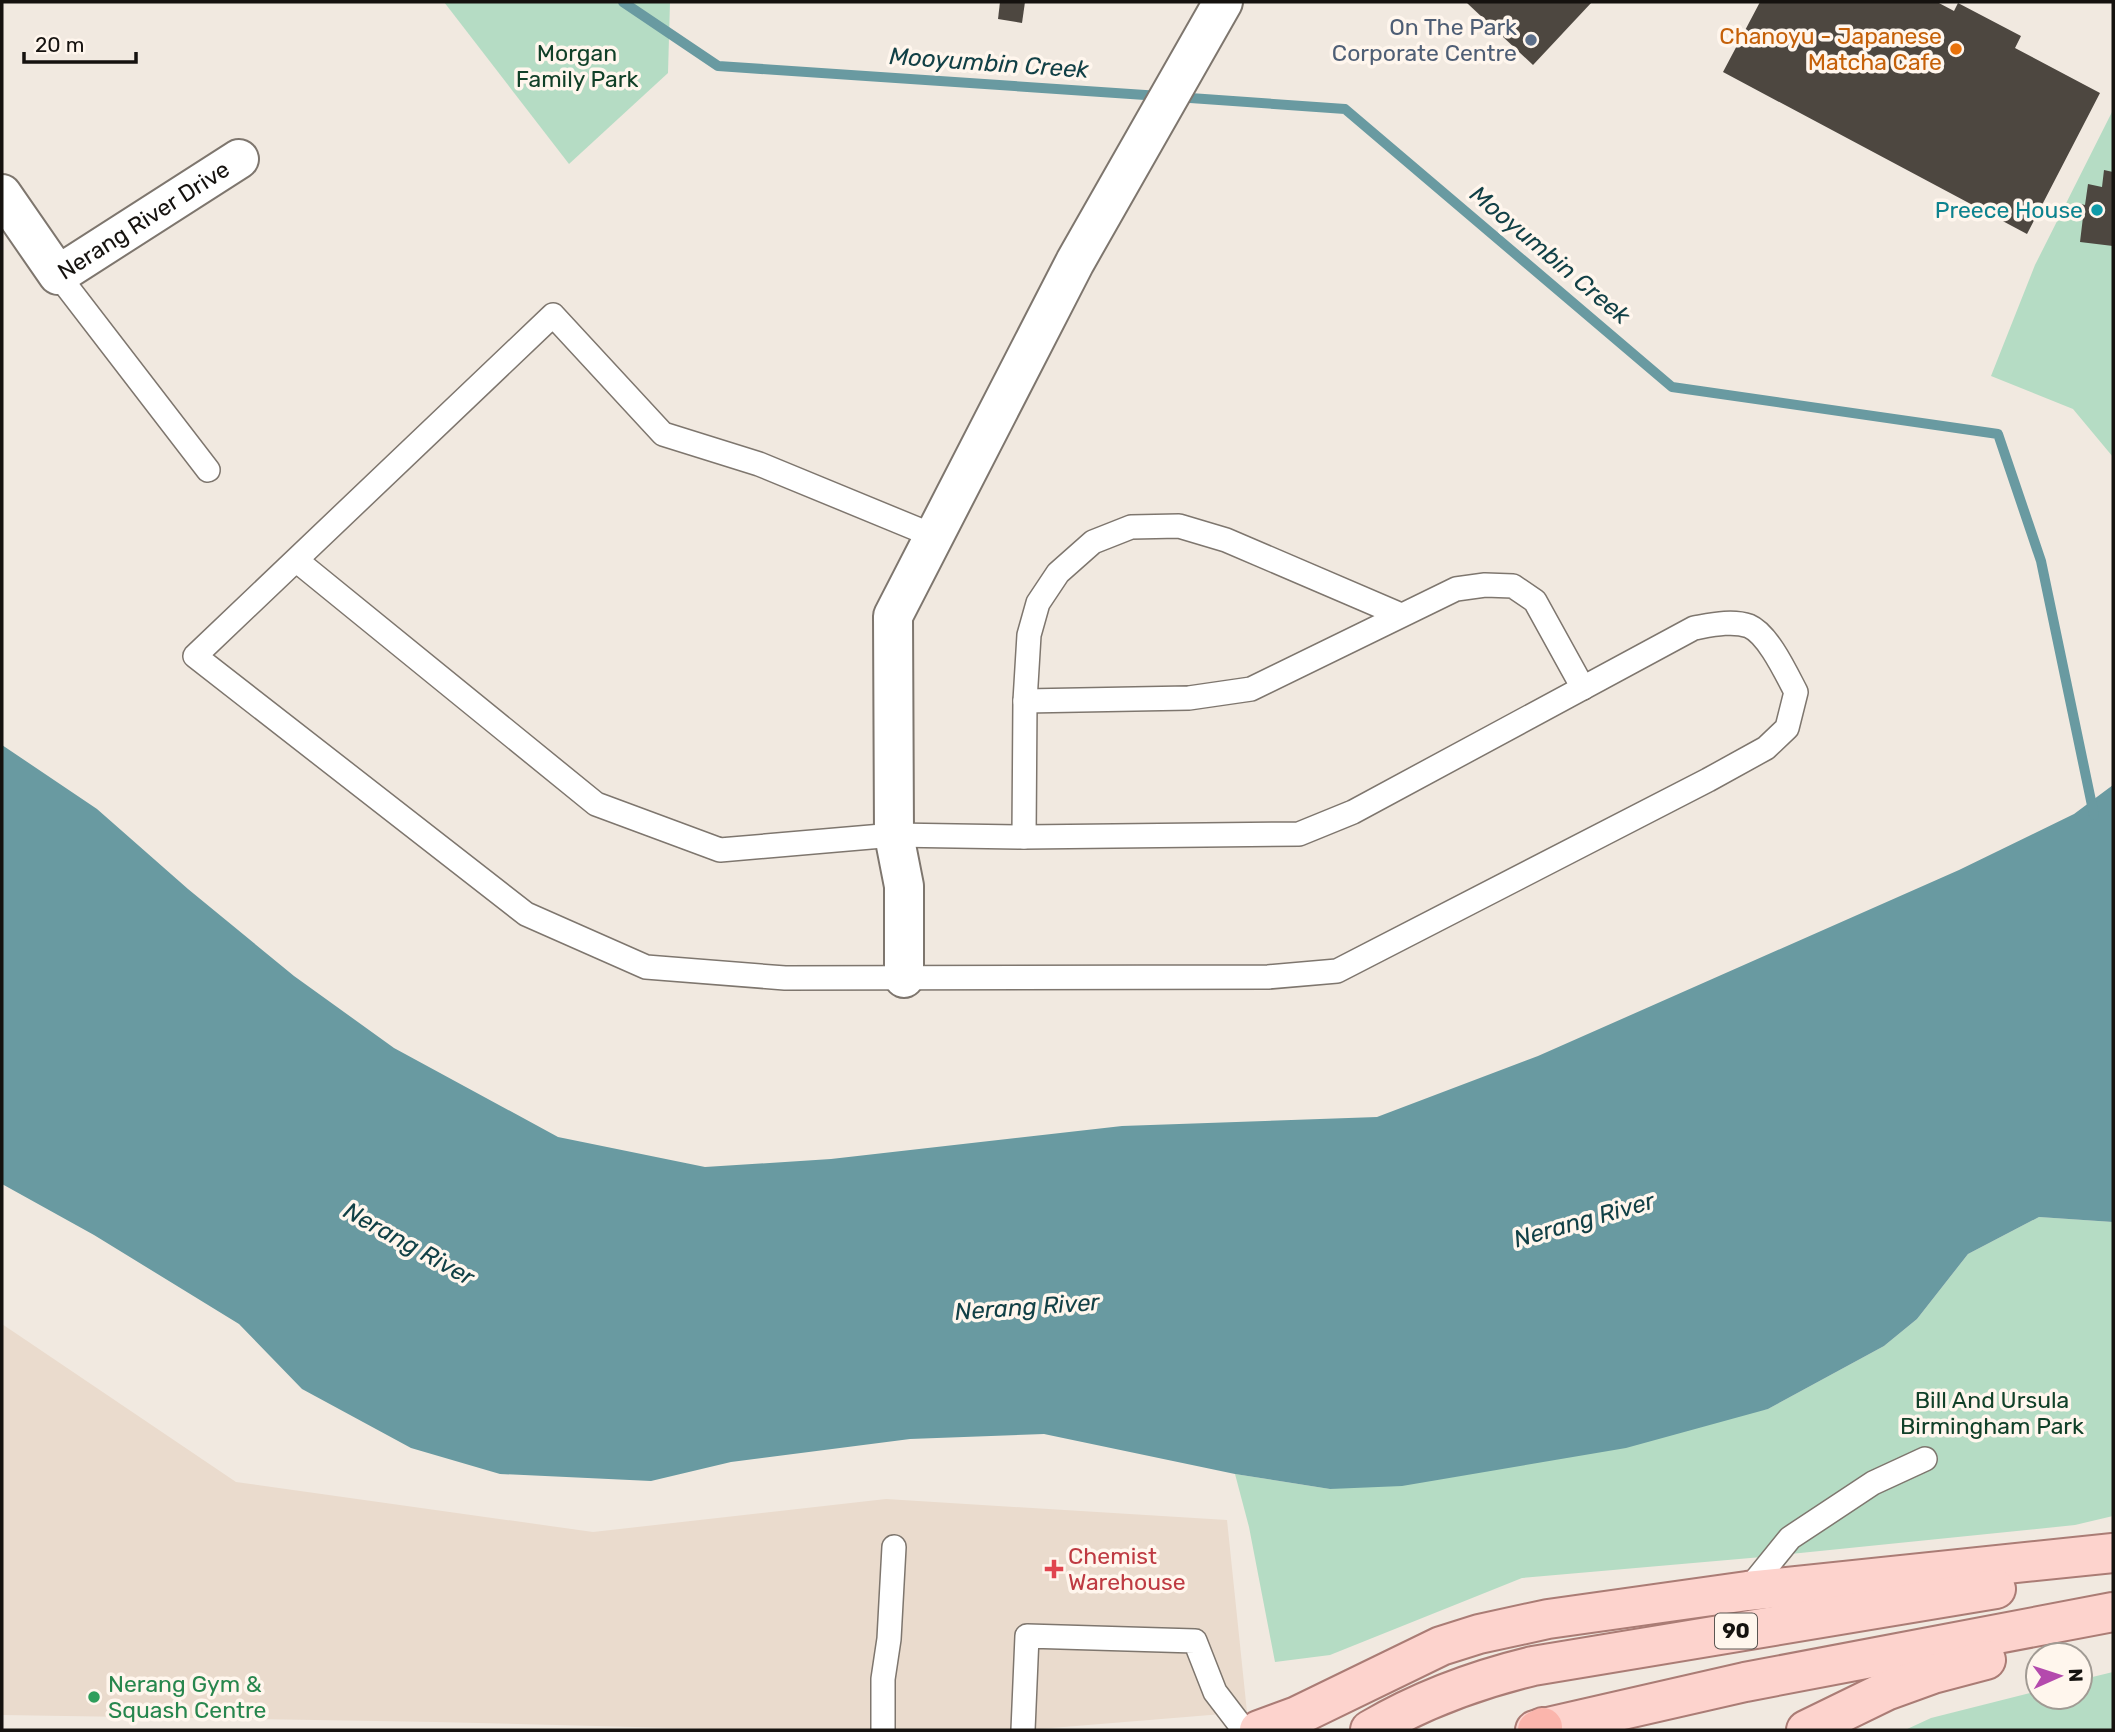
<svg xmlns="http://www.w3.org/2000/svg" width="2115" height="1732" viewBox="0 0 2115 1732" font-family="Rubik,sans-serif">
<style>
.built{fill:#eadbcd}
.green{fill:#b5dcc4}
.water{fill:#699aa1}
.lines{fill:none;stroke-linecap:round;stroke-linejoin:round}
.stream{stroke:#699aa1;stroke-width:10}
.building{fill:#4d4740}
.service-casing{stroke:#7e766e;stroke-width:26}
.minor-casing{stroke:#7e766e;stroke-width:42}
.primary-casing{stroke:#aa7c75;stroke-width:42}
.motorway-casing{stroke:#aa7c75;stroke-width:42}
.service{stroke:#fff;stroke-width:23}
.minor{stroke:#fff;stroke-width:38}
.primary{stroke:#fdd3cd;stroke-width:38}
.motorway{stroke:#fbb5ac;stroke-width:38}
.service-dot{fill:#5c6f8a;stroke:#fff6ed;stroke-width:2.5}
.food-dot{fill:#e8710a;stroke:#fff6ed;stroke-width:2.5}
.culture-dot{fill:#0f9aa8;stroke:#fff6ed;stroke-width:2.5}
.health-dot{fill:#e0444e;stroke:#fff6ed;stroke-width:2.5}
.leisure-dot{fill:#2e9e5b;stroke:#fff6ed;stroke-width:2.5}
.labels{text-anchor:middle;stroke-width:7;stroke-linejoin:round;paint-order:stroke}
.shield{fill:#fff6ed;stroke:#5b5652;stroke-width:2}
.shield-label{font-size:21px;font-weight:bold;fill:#15120f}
.service-label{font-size:23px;fill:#4e5e75;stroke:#fff6ed;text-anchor:end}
.food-label{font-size:23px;fill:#c56008;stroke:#fff6ed;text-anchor:end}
.park-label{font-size:23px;fill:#104028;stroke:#fff6ed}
.culture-label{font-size:23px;fill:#0d838f;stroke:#fff6ed;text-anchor:end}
.street-label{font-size:23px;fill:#15120f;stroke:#fff6ed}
.health-label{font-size:23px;fill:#be3a42;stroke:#fff6ed;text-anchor:start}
.leisure-label{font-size:23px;fill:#27864d;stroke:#fff6ed;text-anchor:start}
.water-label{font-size:24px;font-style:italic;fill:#114046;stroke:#fff6ed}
</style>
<rect width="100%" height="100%" fill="#f1e9e0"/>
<polygon class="built" points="2,1324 236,1482 593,1532 886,1499 1227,1520 1247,1712 1027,1730 752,1730 436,1722 2,1715"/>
<g class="green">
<polygon points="444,2 670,2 668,73 569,164"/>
<polygon points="2113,110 2113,457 2073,409 1991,376 2035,265"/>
<polygon points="2039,1217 2113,1222 2113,1516 2075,1525 1762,1557 1522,1578 1330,1655 1275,1662 1249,1527 1235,1474 1330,1489 1768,1409 1884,1346 1917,1319 1968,1254"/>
<polygon points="2113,1672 2113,1730 1905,1730 1931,1718 2038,1691 2038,1697 2080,1697 2080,1680"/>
</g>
<polygon class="water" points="2,745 97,809 188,889 294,976 394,1048 558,1137 705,1167 831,1159 1122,1126 1377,1117 1538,1056 1959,870 2074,814 2113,785 2113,1222 2039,1217 1968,1254 1917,1319 1884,1346 1768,1409 1626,1448 1402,1486 1330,1489 1235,1474 1044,1434 910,1439 731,1462 651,1481 500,1474 411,1448 302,1389 239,1324 94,1235 2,1184"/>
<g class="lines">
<g class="stream">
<polyline points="623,2 718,66 1160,96"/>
<polyline points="1176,97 1345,109 1672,387 1998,434 2041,561 2094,815"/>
</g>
</g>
<g class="building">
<polygon points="1000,2 1025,2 1022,23 998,19"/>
<polygon points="1468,2 1592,2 1533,65 1467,3"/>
<polygon points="1760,2 1937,2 1954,11 1958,3 2021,36 2015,48 2100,93 2027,234 1723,72"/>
<polygon points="2104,170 2113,172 2113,246 2080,242 2083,217 2080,216 2081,204 2085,205 2088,184 2102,187"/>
</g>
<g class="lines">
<defs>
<g id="service">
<polyline points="58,275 208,470"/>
<path d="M296,560L596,804L720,850L894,835L1024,837L1299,834L1353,812L1694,628C1711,625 1732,620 1749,626C1768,634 1786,673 1796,692L1787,728L1766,748L1708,780L1337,971L1268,977L785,978L646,967L526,914L195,656L553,315L663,434L759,464L934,536"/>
<polyline points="1025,701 1189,698 1251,689 1456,589 1485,585 1513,586 1535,601 1583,688"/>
<polyline points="1024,837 1025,701 1029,635 1038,603 1058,573 1093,542 1131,527 1179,526 1226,540 1401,615"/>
<polyline points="1747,1591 1790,1538 1873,1483 1925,1459"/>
<polyline points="883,1730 883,1679 889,1639 894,1547"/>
<polyline points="1023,1730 1027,1636 1195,1641 1215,1692 1244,1730"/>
</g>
<g id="minor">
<path id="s1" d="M2,194L58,275L239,159"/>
<polyline points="904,978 904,886 894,835 893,616 1075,262 1223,2"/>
</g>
<g id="primary">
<polyline points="1259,1730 1297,1716 1441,1646 1479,1634 1548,1619 1747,1591 2113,1553"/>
<path d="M1370,1730C1421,1700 1475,1680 1533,1666L1996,1589"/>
<polyline points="1535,1730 1745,1682 2113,1612"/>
<polyline points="1806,1730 1886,1691 1933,1674 1986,1660"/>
</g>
<polyline id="motorway" points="1537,1730 1543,1727"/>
</defs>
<use href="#service" class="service-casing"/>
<use href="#minor" class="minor-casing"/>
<use href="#primary" class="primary-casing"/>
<use href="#motorway" class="motorway-casing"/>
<use href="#service" class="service"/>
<use href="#minor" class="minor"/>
<use href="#primary" class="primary"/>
<use href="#motorway" class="motorway"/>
</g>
<circle class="service-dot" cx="1531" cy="40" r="7"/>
<circle class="food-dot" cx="1956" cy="49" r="7"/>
<circle class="culture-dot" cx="2097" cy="210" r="7"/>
<path class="health-dot" d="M1050.5 1558.5h7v7h7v7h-7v7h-7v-7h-7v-7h7z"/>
<circle class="leisure-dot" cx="94" cy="1697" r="7"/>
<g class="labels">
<rect class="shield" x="1715" y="1613.5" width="42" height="35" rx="5"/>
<g class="shield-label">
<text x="1736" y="1638">90</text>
</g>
<g class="service-label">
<text x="1517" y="35">On The Park<tspan x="1517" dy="26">Corporate Centre</tspan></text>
</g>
<g class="food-label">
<text x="1942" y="44">Chanoyu - Japanese<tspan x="1942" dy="26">Matcha Cafe</tspan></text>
</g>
<g class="park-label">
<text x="577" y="61">Morgan<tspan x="577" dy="26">Family Park</tspan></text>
<text x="1992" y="1408">Bill And Ursula<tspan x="1992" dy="26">Birmingham Park</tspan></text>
</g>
<g class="culture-label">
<text x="2083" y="218">Preece House</text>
</g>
<g class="street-label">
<text dy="8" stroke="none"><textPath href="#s1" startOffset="200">Nerang River Drive</textPath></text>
</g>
<g class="health-label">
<text x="1068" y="1564">Chemist<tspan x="1068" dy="26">Warehouse</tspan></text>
</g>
<g class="leisure-label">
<text x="108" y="1692">Nerang Gym &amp;<tspan x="108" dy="26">Squash Centre</tspan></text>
</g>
<g class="water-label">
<text transform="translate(989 63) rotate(4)" y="8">Mooyumbin Creek</text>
<text transform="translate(1550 255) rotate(40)" y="8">Mooyumbin Creek</text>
<text transform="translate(1584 1220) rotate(-16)" y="8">Nerang River</text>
<text transform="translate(409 1244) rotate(29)" y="8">Nerang River</text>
<text transform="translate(1027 1307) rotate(-4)" y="8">Nerang River</text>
</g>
</g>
<rect width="2115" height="1732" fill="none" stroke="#15120f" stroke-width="7"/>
<g transform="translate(2059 1676) rotate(87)"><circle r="33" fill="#fff6ed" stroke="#a19b94" stroke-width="2"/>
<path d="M0-5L12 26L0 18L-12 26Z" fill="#b44aad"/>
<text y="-10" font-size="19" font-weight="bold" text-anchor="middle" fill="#15120f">N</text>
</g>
<path d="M24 52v10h112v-10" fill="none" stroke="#15120f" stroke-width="3.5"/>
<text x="35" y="52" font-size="21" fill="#15120f" stroke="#fff6ed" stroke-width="5" paint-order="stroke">20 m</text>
</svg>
